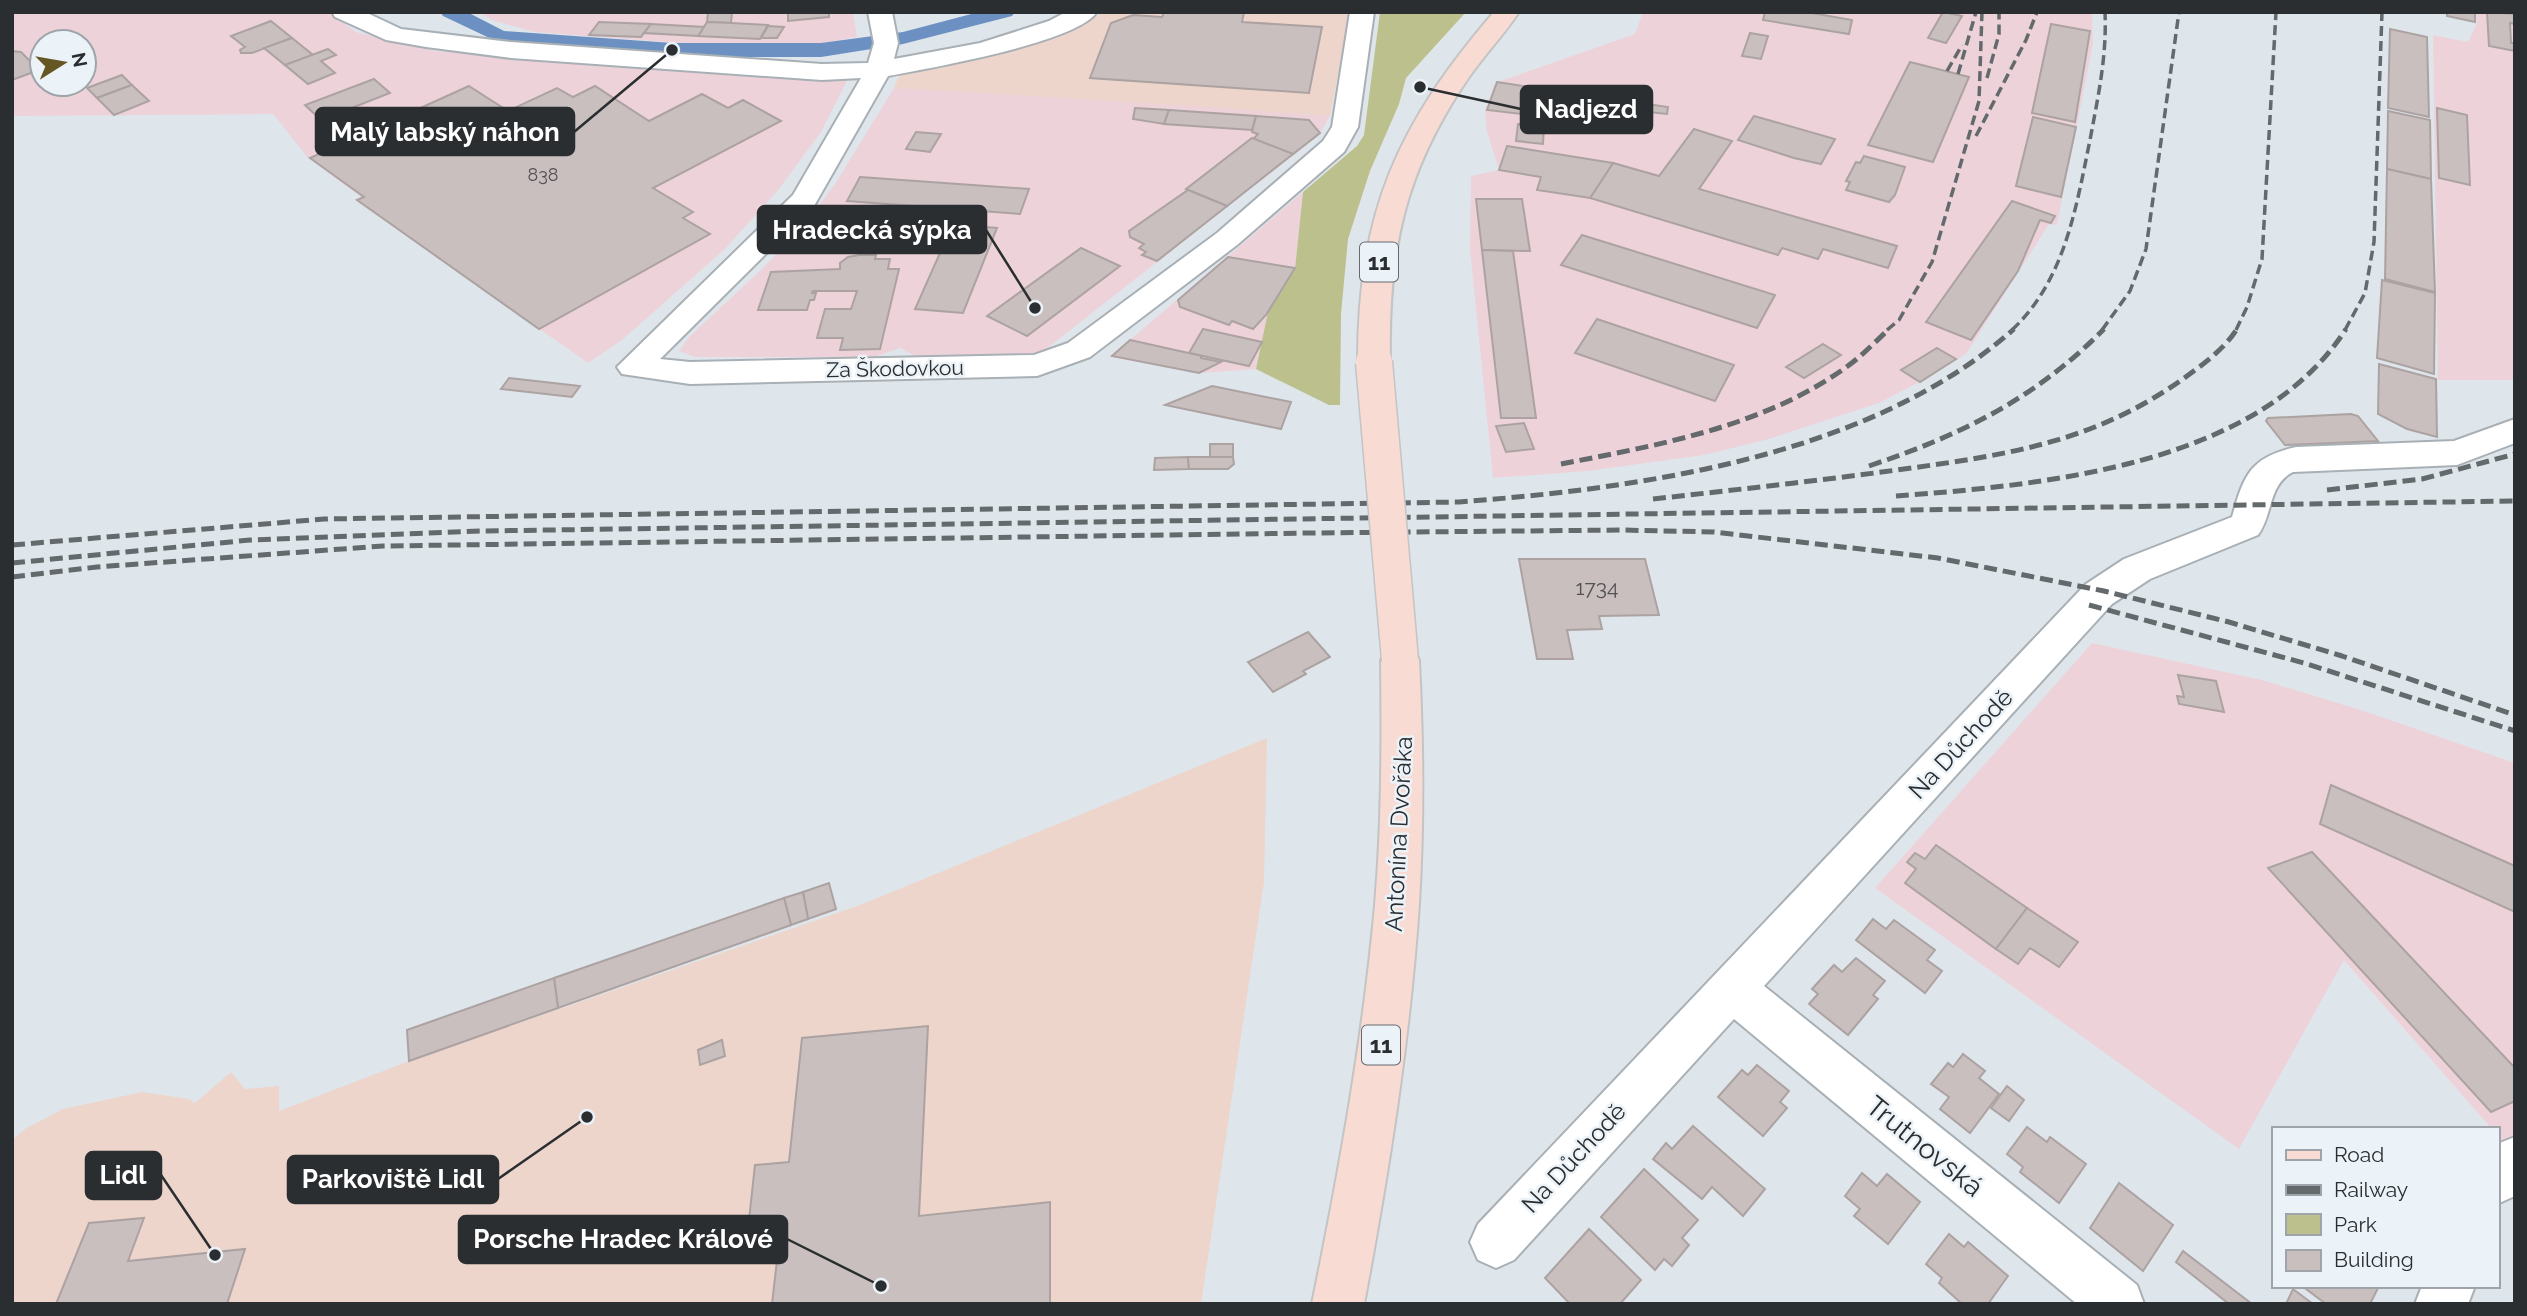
<svg xmlns="http://www.w3.org/2000/svg" width="2527" height="1316" viewBox="0 0 2527 1316" font-family="Raleway,sans-serif">
<style>
.commercial{fill:#edd5cb}
.industrial{fill:#edd3d9;fill-rule:evenodd}
.green{fill:#bcc08c}
.lines{fill:none;stroke-linecap:round;stroke-linejoin:round}
.canal{fill:#6b90c1;fill-rule:evenodd}
.building{fill:#cabfbf;stroke:#aca2a2;stroke-width:2}
.minor-casing{stroke:#a8b0b5;stroke-width:4}
.major-casing{stroke:#c4c4c5;stroke-width:4}
.minor{fill:#fff;fill-rule:evenodd}
.major{fill:#f8dbd3;fill-rule:evenodd}
.rail-far1{stroke:#64696c;stroke-width:3.5;stroke-dasharray:10 5;stroke-linecap:butt}
.rail{stroke:#64696c;stroke-width:5;stroke-dasharray:13 6;stroke-linecap:butt}
.major-bridge-casing{stroke:#c4c4c5;stroke-width:39;stroke-linecap:butt}
.major-bridge{stroke:#f8dbd3;stroke-width:36}
.labels{text-anchor:middle;stroke-width:5;stroke-linejoin:round;paint-order:stroke}
.far-number-label{font-size:18px;fill:#535254}
.far-street-label{font-size:21px;fill:#2b2e30;stroke:#ebf3f9}
.number-label{font-size:21px;fill:#535254}
.shield{fill:#ebf3f9;stroke:#65696c;stroke-width:2}
.shield-label{font-size:23px;font-weight:bold;fill:#2b2e30}
.street-label{font-size:24px;fill:#2b2e30;stroke:#ebf3f9}
.near-street-label{font-size:28px;fill:#2b2e30;stroke:#ebf3f9}
.leader{fill:none;stroke:#2b2e30;stroke-width:2.5}
.callout-dot{fill:#2b2e30;stroke:#ebf3f9;stroke-width:2.5}
.callout{fill:#2b2e30;stroke:#2b2e30;stroke-width:2.5}
.callout-label{font-size:26px;text-anchor:middle;font-weight:bold;fill:#fff}
</style>
<rect width="100%" height="100%" fill="#dee6ec"/>
<g class="commercial">
<polygon points="1105,12 1350,12 1330,116 894,88 900,73 940,68 1029,45"/>
<polygon points="1267,738 1264,882 1201,1304 12,1304 12,1140 25,1129 63,1109 142,1092 189,1099 195,1103 231,1072 245,1089 279,1086 279,1111 409,1061 860,905"/>
</g>
<g class="industrial">
<path d="M12,12H328L356,32L435,51L848,79L821,132L779,189L725,249L622,340L588,363L355,200L361,197L308,158L273,114L12,116ZM42,42H84V84H42Z"/>
<polygon points="479,12 853,12 857,37 801,47 691,44 535,32 494,21"/>
<polygon points="1643,12 2092,12 2093,44 2057,225 2049,224 1966,354 1929,377 1879,403 1769,439 1704,455 1588,471 1493,478 1470,250 1471,176 1499,170 1487,132 1485,110 1495,83 1635,34"/>
<polygon points="2476,12 2515,12 2515,380 2438,380 2433,35 2468,42 2477,23"/>
<polygon points="894,88 1176,105 1330,116 1320,134 1036,357 917,357 900,348 874,357 695,357 679,351 689,337 763,268 809,219 835,184"/>
<polygon points="1303,192 1295,269 1268,312 1256,369 1201,373 1110,357"/>
<polygon points="2092,643 2262,680 2364,711 2515,763 2515,1155 2497,1135 2497,1129 2492,1129 2344,960 2239,1149 1875,888"/>
</g>
<polygon class="green" points="1380,12 1466,12 1406,78 1399,104 1370,171 1348,239 1341,314 1340,405 1329,405 1256,369 1268,312 1295,269 1303,192 1357,146 1364,135"/>
<g class="lines">
<polygon class="canal" points="440,12 467,12 504,31 672,43 821,43 903,32 979,12 1015,12 1012,16 903,44 821,57 672,57 500,43 443,16"/>
</g>
<g class="building">
<polygon points="708,12 732,12 731,23 707,22"/>
<polygon points="788,12 829,12 829,17 788,21"/>
<polygon points="1164,12 1244,12 1242,22 1322,27 1309,93 1090,78 1111,23 1133,15 1162,17"/>
<polygon points="1765,12 1806,12 1852,20 1849,34 1763,20"/>
<polygon points="1943,12 1962,16 1946,43 1928,38"/>
<polygon points="2447,12 2475,12 2475,22 2447,16"/>
<polygon points="2487,12 2515,14 2515,24 2510,23 2511,43 2515,43 2515,51 2489,46"/>
<polygon points="271,21 292,38 252,53 241,53 240,50 245,47 231,36"/>
<polygon points="599,22 651,24 641,37 589,35"/>
<polygon points="707,22 731,23 768,25 760,39 698,36"/>
<polygon points="651,24 704,27 698,36 644,33"/>
<polygon points="2051,24 2090,31 2075,122 2032,113"/>
<polygon points="768,26 784,27 777,38 761,38"/>
<polygon points="2390,29 2427,37 2429,117 2388,108"/>
<polygon points="1750,33 1768,36 1761,59 1742,56"/>
<polygon points="292,38 313,55 285,65 264,48"/>
<polygon points="328,49 336,55 321,61 335,73 308,84 285,65"/>
<polygon points="12,51 21,52 39,70 12,80"/>
<polygon points="1910,62 1969,77 1933,162 1868,145"/>
<polygon points="122,75 132,85 97,98 87,88"/>
<polygon points="374,79 390,93 321,120 305,105"/>
<polygon points="1497,82 1548,90 1545,99 1540,98 1539,101 1544,101 1540,116 1487,110"/>
<polygon points="132,85 149,101 114,115 97,98"/>
<polygon points="469,86 508,111 557,88 573,97 595,86 649,121 702,94 728,108 743,100 781,121 653,188 693,212 683,218 710,234 539,329 357,200 364,197 310,158"/>
<polygon points="1599,97 1668,107 1667,114 1617,109 1597,104"/>
<polygon points="1135,108 1169,110 1164,124 1133,119"/>
<polygon points="2437,108 2467,115 2470,185 2439,178"/>
<polygon points="1169,110 1256,116 1252,130 1164,124"/>
<polygon points="2388,111 2430,120 2431,179 2387,169"/>
<polygon points="1256,116 1309,120 1320,133 1293,154 1253,139 1258,134 1252,132"/>
<polygon points="1754,116 1835,139 1821,164 1794,158 1738,140"/>
<polygon points="2033,117 2076,127 2061,197 2016,186"/>
<polygon points="1518,124 1544,126 1543,144 1516,141"/>
<polygon points="1694,129 1732,141 1699,189 1897,246 1888,268 1823,249 1818,259 1782,248 1778,255 1590,198 1613,163 1659,176"/>
<polygon points="916,132 941,134 930,152 906,149"/>
<polygon points="1252,138 1293,154 1227,206 1186,189"/>
<polygon points="1507,146 1613,163 1590,198 1537,190 1541,177 1499,170"/>
<polygon points="1864,156 1905,167 1895,195 1889,202 1846,190 1850,182 1846,181 1856,162 1860,163"/>
<polygon points="2387,169 2431,179 2435,292 2385,279"/>
<polygon points="860,177 1029,189 1020,214 847,201"/>
<polygon points="1188,190 1227,206 1157,261 1142,255 1146,252 1139,248 1144,244 1130,237 1129,231"/>
<polygon points="1476,199 1522,199 1530,251 1482,250"/>
<polygon points="2012,201 2055,216 2051,223 2040,220 2018,271 1971,340 1926,322"/>
<polygon points="909,221 997,228 963,313 915,309 944,244 899,241"/>
<polygon points="1582,235 1775,295 1757,328 1561,265"/>
<polygon points="1081,248 1120,266 1027,336 987,316"/>
<polygon points="1482,250 1513,251 1536,418 1501,418"/>
<polygon points="859,255 876,255 875,259 890,259 888,269 899,269 880,349 840,350 843,338 817,338 825,309 851,309 857,291 813,291 812,293 816,293 814,300 810,300 807,310 758,310 771,272 840,269 840,263 848,257"/>
<polygon points="1228,257 1295,268 1266,315 1253,329 1232,321 1229,325 1180,307 1178,300"/>
<polygon points="2382,280 2435,293 2434,374 2377,358"/>
<polygon points="1597,319 1734,365 1715,401 1575,353"/>
<polygon points="1203,329 1262,342 1249,366 1189,353"/>
<polygon points="1130,340 1202,356 1201,358 1221,362 1199,373 1112,356"/>
<polygon points="1823,344 1841,355 1804,378 1786,367"/>
<polygon points="1937,348 1956,359 1920,382 1901,370"/>
<polygon points="2379,364 2436,379 2437,437 2407,429 2378,414"/>
<polygon points="509,378 580,386 572,397 501,389"/>
<polygon points="1212,386 1291,402 1281,429 1165,405"/>
<polygon points="2351,414 2358,416 2378,441 2285,445 2266,421 2268,418"/>
<polygon points="1524,423 1534,449 1506,452 1496,426"/>
<rect x="1210" y="444" width="23" height="13"/>
<polygon points="1188,457 1189,469 1154,470 1155,458"/>
<polygon points="1188,457 1233,457 1234,464 1228,469 1189,469"/>
<polygon points="1519,559 1645,559 1659,615 1599,616 1602,629 1567,630 1573,659 1537,659"/>
<polygon points="1308,632 1330,657 1303,671 1306,674 1273,692 1248,662"/>
<polygon points="2178,675 2216,681 2224,712 2179,704 2177,696 2184,697"/>
<polygon points="2331,785 2515,866 2515,912 2320,824"/>
<polygon points="1936,845 2027,908 1996,949 1905,883 1916,869 1907,862 1915,853 1925,859"/>
<polygon points="2312,852 2515,1068 2515,1101 2491,1112 2268,868"/>
<polygon points="829,883 836,909 808,919 803,892"/>
<polygon points="803,892 808,919 791,925 784,898"/>
<polygon points="784,898 791,925 558,1008 554,978"/>
<polygon points="2027,908 2078,942 2059,967 2030,948 2018,964 1996,949"/>
<polygon points="1873,919 1886,929 1894,920 1935,950 1927,960 1942,971 1925,993 1856,940"/>
<polygon points="1856,958 1885,981 1873,995 1878,999 1848,1035 1809,1004 1818,994 1812,989 1834,965 1842,972"/>
<polygon points="554,978 558,1008 409,1061 407,1030"/>
<polygon points="928,1026 919,1216 1050,1202 1050,1304 772,1304 780,1234 747,1238 755,1165 789,1162 802,1038"/>
<polygon points="722,1040 725,1056 700,1065 698,1050"/>
<polygon points="1963,1054 1985,1071 1979,1078 1999,1094 1970,1133 1940,1109 1949,1097 1931,1084 1948,1063 1953,1067"/>
<polygon points="1757,1065 1789,1091 1780,1102 1787,1108 1763,1136 1718,1097 1742,1070 1748,1075"/>
<polygon points="2007,1086 2024,1100 2009,1121 1991,1108"/>
<polygon points="1693,1126 1765,1189 1743,1216 1712,1187 1702,1199 1653,1159 1666,1143 1672,1149"/>
<polygon points="2027,1127 2047,1142 2050,1137 2086,1164 2059,1203 2020,1172 2023,1167 2007,1154"/>
<polygon points="1644,1169 1698,1220 1682,1238 1689,1245 1672,1266 1664,1259 1655,1270 1601,1217"/>
<polygon points="1862,1173 1877,1186 1887,1174 1920,1202 1888,1244 1854,1216 1860,1209 1845,1196"/>
<polygon points="2119,1183 2173,1225 2143,1271 2090,1228"/>
<polygon points="144,1218 128,1261 245,1249 227,1304 56,1304 89,1223"/>
<polygon points="1589,1229 1641,1280 1620,1304 1570,1304 1545,1278"/>
<polygon points="1949,1234 1964,1247 1968,1242 2008,1276 1988,1304 1962,1304 1939,1283 1942,1278 1926,1264"/>
<polygon points="2183,1251 2252,1304 2229,1304 2176,1262"/>
<polygon points="2302,1286 2379,1286 2370,1304 2326,1304"/>
<polygon points="2293,1289 2313,1304 2286,1304"/>
</g>
<g class="lines">
<defs>
<g id="minor">
<path d="M332,12H365L401,29L511,42L822,64L868,63L874,43L868,12H892L898,43L894,59L980,43L1049,21L1066,12H1097C1076,43 929,68 888,76L814,206L660,359L690,362L1034,355L1068,343L1217,233L1323,141L1332,127L1350,12H1374L1358,127L1344,152L1237,245L1090,357L1037,376L690,384L622,374L617,367L793,195L861,78L822,80L511,58L426,47L386,40L335,17Z"/>
<path d="M2515,419V443L2457,465L2293,472C2268,484 2273,515 2258,535L2150,579L2112,604L1764,986L2137,1285L2144,1304H2077L1734,1019L1514,1260L1496,1268L1478,1260L1470,1242L1478,1224L2086,584L2124,559L2232,517C2244,474 2251,457 2296,447L2454,441Z"/>
<polygon points="2515,1137 2515,1196 2497,1204 2497,1144"/>
<polygon points="2422,1286 2475,1286 2468,1304 2415,1304"/>
</g>
<g id="major">
<path d="M1494,12H1519C1503,36 1483,56 1467,80C1404,173 1388,251 1390,362L1385,369L1374,372L1363,369L1358,362C1358,212 1397,125 1494,12Z"/>
<path d="M1400,645L1414,649L1419,660C1423,741 1424,823 1419,904C1410,1039 1389,1171 1364,1304H1312C1339,1172 1363,1039 1375,905C1382,823 1382,742 1381,660L1386,649Z"/>
</g>
</defs>
<use href="#minor" class="minor-casing"/>
<use href="#major" class="major-casing"/>
<use href="#minor" class="minor"/>
<use href="#major" class="major"/>
<g class="rail-far1">
<polyline points="1947,71 1962,45"/>
<polyline points="1958,74 1976,12"/>
<polyline points="1987,78 1999,34 1999,12"/>
<polyline points="1976,136 2026,40 2037,12"/>
<polyline points="1887,330 1899,320 1932,262 1979,101 1982,12"/>
<path d="M2012,330C2065,280 2076,208 2090,140C2098,97 2107,56 2105,12"/>
<polyline points="2102,330 2130,291 2146,249 2179,12"/>
<polyline points="2236,330 2247,307 2262,259 2276,12"/>
<polyline points="2345,330 2365,293 2374,242 2382,12"/>
</g>
<g class="rail">
<path d="M1561,464C1659,445 1762,427 1845,368C1861,357 1875,342 1889,329"/>
<path d="M1869,466C1961,435 2035,399 2104,329"/>
<polyline points="2327,490 2422,479 2515,454"/>
<path d="M1896,496C2043,485 2258,466 2346,329"/>
<path d="M1653,499C1734,490 1816,481 1897,470C2006,455 2095,443 2187,376C2205,363 2225,348 2237,329"/>
<path d="M12,545L324,519L1459,502C1644,488 1871,456 2014,329"/>
<polyline points="12,563 250,540 482,531 2515,501"/>
<polyline points="12,577 97,567 383,546 1311,533 1621,530 1714,532 1938,558 2104,591 2229,622 2342,656 2515,715"/>
<polyline points="2089,605 2304,663 2515,731"/>
</g>
<defs>
<polyline id="major-bridge" points="1374,362 1400,660"/>
</defs>
<use href="#major-bridge" class="major-bridge-casing"/>
<use href="#major-bridge" class="major-bridge"/>
</g>
<g class="labels">
<g class="far-number-label">
<text x="543" y="181">838</text>
</g>
<g class="far-street-label">
<text transform="translate(895 369) rotate(-1)" y="7">Za Škodovkou</text>
</g>
<g class="number-label">
<text x="1597" y="595">1734</text>
</g>
<g class="shield">
<rect x="1360" y="242.5" width="38" height="39" rx="5"/>
<rect x="1362" y="1025.5" width="38" height="39" rx="5"/>
</g>
<g class="shield-label">
<text x="1379" y="270">11</text>
<text x="1381" y="1053">11</text>
</g>
<g class="street-label">
<text transform="translate(1961 744) rotate(-47)" y="8">Na Důchodě</text>
<text transform="translate(1399 834) rotate(-87)" y="8">Antonína Dvořáka</text>
<text transform="translate(1574 1158) rotate(-47)" y="8">Na Důchodě</text>
</g>
<g class="near-street-label">
<text transform="translate(1925 1146) rotate(39)" y="10">Trutnovská</text>
</g>
</g>
<path class="leader" d="M1420 87L1521 109M672 50L574 132M1035 308L986 230M215 1255L161 1175M587 1117L498 1179M881 1286L787 1239"/>
<g class="callout-dot">
<circle cx="1420" cy="87" r="7"/>
<circle cx="672" cy="50" r="7"/>
<circle cx="1035" cy="308" r="7"/>
<circle cx="215" cy="1255" r="7"/>
<circle cx="587" cy="1117" r="7"/>
<circle cx="881" cy="1286" r="7"/>
</g>
<g class="callout">
<rect x="1521" y="86" width="131" height="47" rx="7"/>
<rect x="316" y="108" width="258" height="47" rx="7"/>
<rect x="758" y="206" width="228" height="47" rx="7"/>
<rect x="86" y="1152" width="75" height="47" rx="7"/>
<rect x="288" y="1156" width="210" height="47" rx="7"/>
<rect x="459" y="1216" width="328" height="47" rx="7"/>
</g>
<g class="callout-label">
<text x="1586" y="118">Nadjezd</text>
<text x="445" y="141">Malý labský náhon</text>
<text x="872" y="239">Hradecká sýpka</text>
<text x="123" y="1184">Lidl</text>
<text x="393" y="1188">Parkoviště Lidl</text>
<text x="623" y="1248">Porsche Hradec Králové</text>
</g>
<rect width="2527" height="1316" fill="none" stroke="#2b2e30" stroke-width="28"/>
<rect x="2272" y="1127" width="228" height="161" fill="#ebf3f9" stroke="#9ea4a9" stroke-width="2"/>
<rect x="2286" y="1150" width="35" height="10" fill="#f8dbd3" stroke="#9ea4a9" stroke-width="2"/>
<text x="2334" y="1162" font-size="21" fill="#2b2e30">Road</text>
<rect x="2286" y="1185" width="35" height="10" fill="#64696c" stroke="#9ea4a9" stroke-width="2"/>
<text x="2334" y="1197" font-size="21" fill="#2b2e30">Railway</text>
<rect x="2286" y="1214" width="35" height="21" fill="#bcc08c" stroke="#9ea4a9" stroke-width="2"/>
<text x="2334" y="1232" font-size="21" fill="#2b2e30">Park</text>
<rect x="2286" y="1250" width="35" height="21" fill="#cabfbf" stroke="#9ea4a9" stroke-width="2"/>
<text x="2334" y="1267" font-size="21" fill="#2b2e30">Building</text>
<g transform="translate(63 63) rotate(79)"><circle r="33" fill="#ebf3f9" stroke="#9ea4a9" stroke-width="2"/>
<path d="M0-5L12 26L0 18L-12 26Z" fill="#665623"/>
<text y="-10" font-size="19" font-weight="bold" text-anchor="middle" fill="#2b2e30">N</text>
</g>
</svg>
